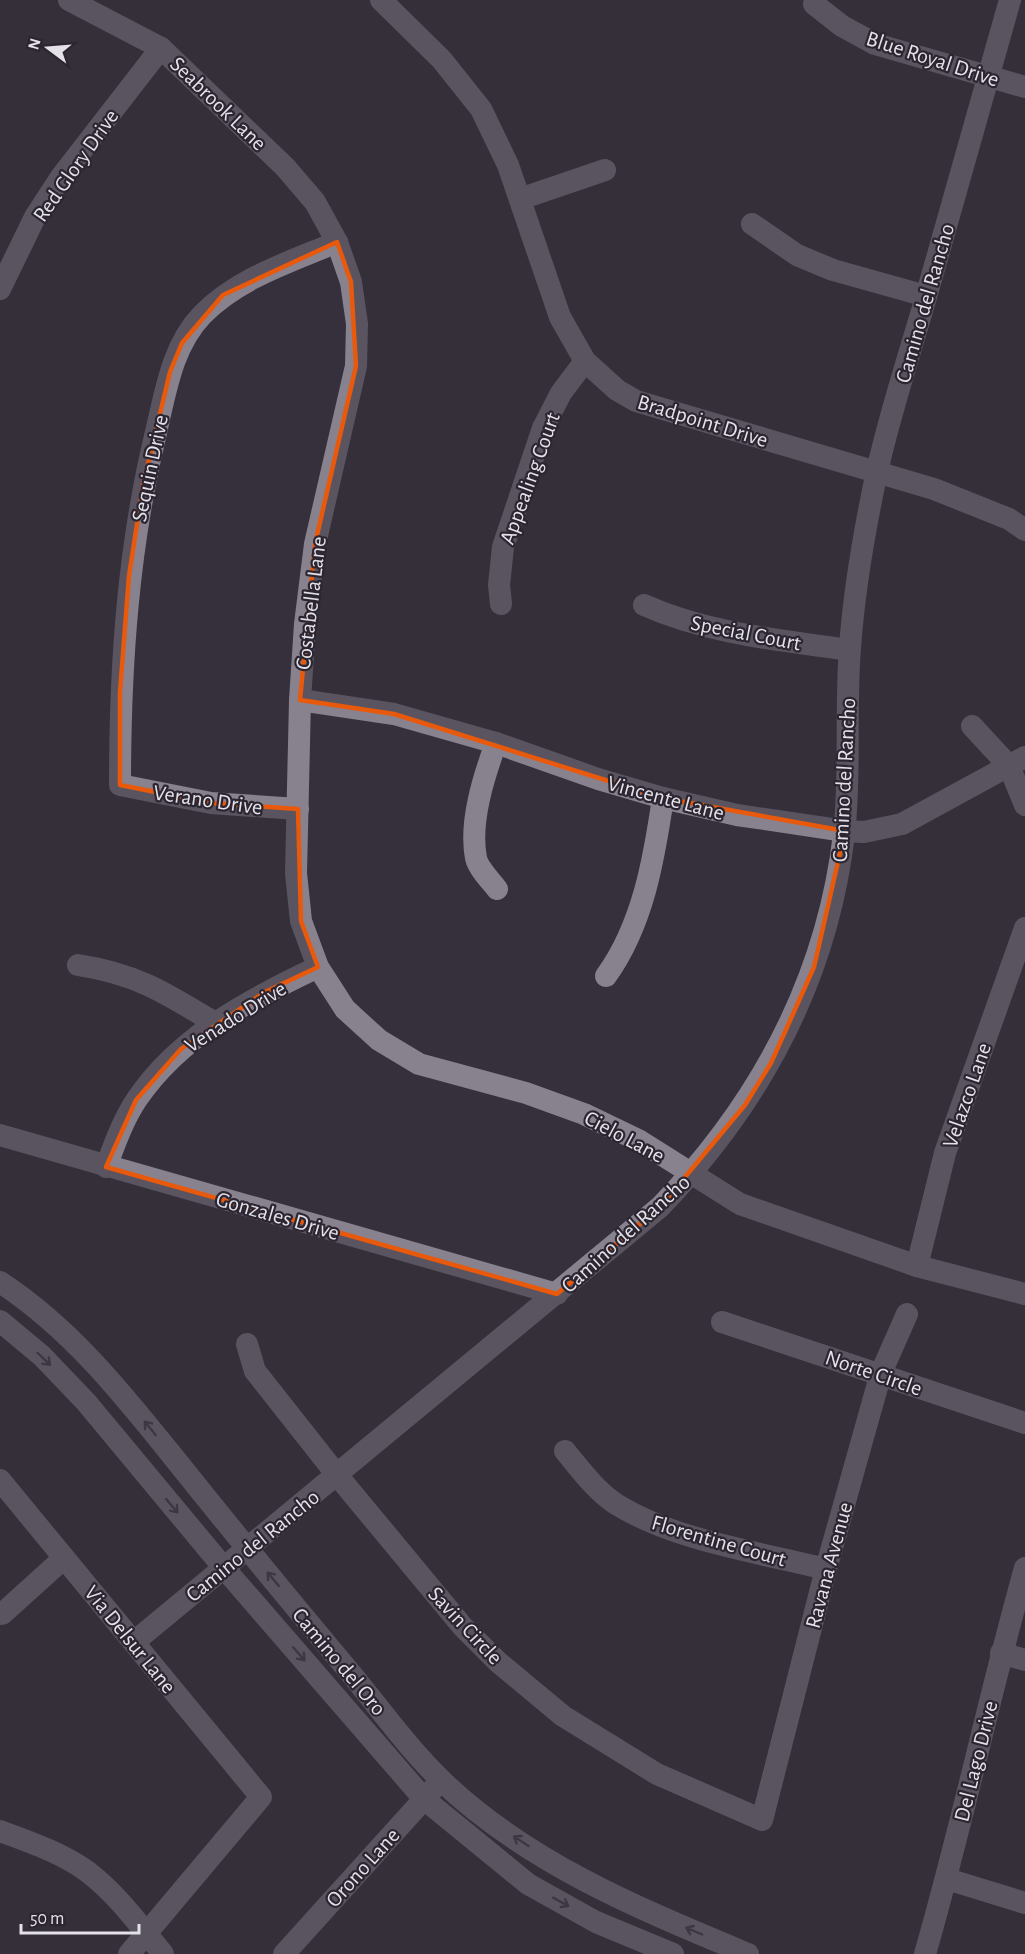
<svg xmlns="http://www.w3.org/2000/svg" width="1025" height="1954" viewBox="0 0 1025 1954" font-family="'Alegreya Sans',sans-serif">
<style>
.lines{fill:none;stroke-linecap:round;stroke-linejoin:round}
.minor{stroke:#88828f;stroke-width:22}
.oneway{stroke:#47424d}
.marked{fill:none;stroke:#e8590c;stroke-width:4.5;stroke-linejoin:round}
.labels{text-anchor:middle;stroke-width:4.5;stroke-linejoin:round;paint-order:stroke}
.street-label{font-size:22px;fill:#e4e1e8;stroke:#2b2631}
</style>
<rect width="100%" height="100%" fill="#35303b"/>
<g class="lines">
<g class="minor">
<polyline points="69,0 161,48 285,167 315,202 337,242 351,282 357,324 356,366 315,544 305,624 300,700 296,873 301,921 318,967 345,1009 379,1040 419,1064 526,1093 584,1114 640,1141 740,1204 917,1266 1025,1294"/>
<polyline points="381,0 442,60 481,109 508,165 560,317 585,361 617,390 636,401 934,489 1009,519 1025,530"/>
<polyline points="814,4 842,26 875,44 1025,87"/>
<polyline points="520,199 605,170"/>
<polyline points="752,224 797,255 833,270 926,296"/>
<polyline points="0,289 35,217 61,177 161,48"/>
<polyline points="501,604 499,585 503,547 543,428 561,393 585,361"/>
<path d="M644,605C709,634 780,640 849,650"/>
<polyline points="300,700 394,714 496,743 598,779 663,798 737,815 845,831 864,832 902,824 1025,757"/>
<polyline points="972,726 1009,766 1025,805"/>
<path d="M496,743C484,776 469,822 476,858C478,868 491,881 497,889"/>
<path d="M298,809L211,803L120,785C120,664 128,546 157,428C166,389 173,345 202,315C238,278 290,262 337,242"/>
<path d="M78,965C137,974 166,993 215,1023"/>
<path d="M606,976C643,925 654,859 663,798"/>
<polyline points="0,1135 557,1294"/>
<path d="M106,1167C115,1143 123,1120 137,1099C180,1036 250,999 318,967"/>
<polyline points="917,1266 945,1153 1025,928"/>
<path d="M0,1282C73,1330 125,1397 179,1464C235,1534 291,1602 348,1670C379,1707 407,1747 441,1780C527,1863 640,1909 748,1954"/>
<polyline points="0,1321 42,1356 86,1402 224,1568 424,1799 528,1884 596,1922 673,1954"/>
<polyline points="722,1322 1025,1423"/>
<polyline points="247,1344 255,1371 337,1475 463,1627 498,1662 563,1716 657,1774 762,1820 826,1569 881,1373 907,1314"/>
<path d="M565,1451C580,1469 596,1491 616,1504C676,1541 758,1552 826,1569"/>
<polyline points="0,1480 261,1797 129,1954"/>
<polyline points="2,1614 64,1558"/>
<path d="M134,1642L660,1207C760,1103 827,979 844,834C851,773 845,710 850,648C854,590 864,533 876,476C889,416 909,356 926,297C954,198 982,99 1010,0"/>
<polyline points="1001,1653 1025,1660"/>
<path d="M0,1831C30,1842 62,1853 88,1872C118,1895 140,1926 163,1954"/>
<polyline points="947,1879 1025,1903"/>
<polyline points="284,1954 434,1788"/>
<path d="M925,1954C962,1826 989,1696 1025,1568"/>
</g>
</g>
<defs><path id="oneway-shaft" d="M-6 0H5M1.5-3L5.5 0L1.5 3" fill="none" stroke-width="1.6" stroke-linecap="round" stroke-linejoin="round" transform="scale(1.5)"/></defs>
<g class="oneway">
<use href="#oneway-shaft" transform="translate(44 1359) rotate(44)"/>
<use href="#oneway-shaft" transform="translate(150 1428) rotate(-129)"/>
<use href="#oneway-shaft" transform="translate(172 1506) rotate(50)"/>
<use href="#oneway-shaft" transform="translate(273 1579) rotate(-130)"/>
<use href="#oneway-shaft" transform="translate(299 1654) rotate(49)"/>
<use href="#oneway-shaft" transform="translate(521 1841) rotate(-147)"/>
<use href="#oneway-shaft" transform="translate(561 1902) rotate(29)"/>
<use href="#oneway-shaft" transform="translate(694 1931) rotate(-157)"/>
</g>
<path d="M0 0H1025V1954H0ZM337,242L351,282L356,366L315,544L300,700L394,714L663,798L845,831L814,967L771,1063L745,1105L660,1207L557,1294L106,1167L136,1100L181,1049L265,992L318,967L301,921L298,809L211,803L120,785V692L129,576L143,485L170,372L182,343L223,295Z" fill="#35303b" fill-opacity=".55" fill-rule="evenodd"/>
<path class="marked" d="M337,242L351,282L356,366L315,544L300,700L394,714L663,798L845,831L814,967L771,1063L745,1105L660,1207L557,1294L106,1167L136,1100L181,1049L265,992L318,967L301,921L298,809L211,803L120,785V692L129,576L143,485L170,372L182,343L223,295Z"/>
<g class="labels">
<g class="street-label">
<text transform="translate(933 58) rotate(18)" y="8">Blue Royal Drive</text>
<text transform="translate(219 103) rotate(44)" y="8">Seabrook Lane</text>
<text transform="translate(75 165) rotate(-55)" y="8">Red Glory Drive</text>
<text transform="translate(924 303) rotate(-74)" y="8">Camino del Rancho</text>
<text transform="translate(703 420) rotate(17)" y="8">Bradpoint Drive</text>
<text transform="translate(149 468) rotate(-78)" y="8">Sequin Drive</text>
<text transform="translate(529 478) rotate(-70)" y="8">Appealing Court</text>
<text transform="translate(310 603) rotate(-83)" y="8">Costabella Lane</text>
<text transform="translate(746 632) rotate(11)" y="8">Special Court</text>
<text transform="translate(843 780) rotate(-87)" y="8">Camino del Rancho</text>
<text transform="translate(666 797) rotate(15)" y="8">Vincente Lane</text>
<text transform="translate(208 799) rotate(8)" y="8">Verano Drive</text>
<text transform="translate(235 1016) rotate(-32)" y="8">Venado Drive</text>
<text transform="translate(966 1095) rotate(-71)" y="8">Velazco Lane</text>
<text transform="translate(625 1136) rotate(28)" y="8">Cielo Lane</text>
<text transform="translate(278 1215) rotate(16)" y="8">Gonzales Drive</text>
<text transform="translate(625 1233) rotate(-42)" y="8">Camino del Rancho</text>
<text transform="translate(874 1372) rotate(19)" y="8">Norte Circle</text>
<text transform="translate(719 1540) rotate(16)" y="8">Florentine Court</text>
<text transform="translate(252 1545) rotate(-39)" y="8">Camino del Rancho</text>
<text transform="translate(828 1565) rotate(-75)" y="8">Ravana Avenue</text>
<text transform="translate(466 1625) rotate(47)" y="8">Savin Circle</text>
<text transform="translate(131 1639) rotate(51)" y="8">Via Delsur Lane</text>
<text transform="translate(340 1661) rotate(50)" y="8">Camino del Oro</text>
<text transform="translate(975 1761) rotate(-76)" y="8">Del Lago Drive</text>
<text transform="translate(362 1867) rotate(-48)" y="8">Orono Lane</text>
</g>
</g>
<g transform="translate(48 48) rotate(286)" stroke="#2b2631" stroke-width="4.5" paint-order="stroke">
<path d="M0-4.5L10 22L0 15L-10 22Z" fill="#e4e1e8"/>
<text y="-9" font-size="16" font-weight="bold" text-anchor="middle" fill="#e4e1e8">N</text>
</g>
<path d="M21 1924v9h118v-9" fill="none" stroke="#e4e1e8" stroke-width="3"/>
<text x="30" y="1924" font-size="18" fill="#e4e1e8" stroke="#2b2631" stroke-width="4.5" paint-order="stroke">50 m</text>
</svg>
